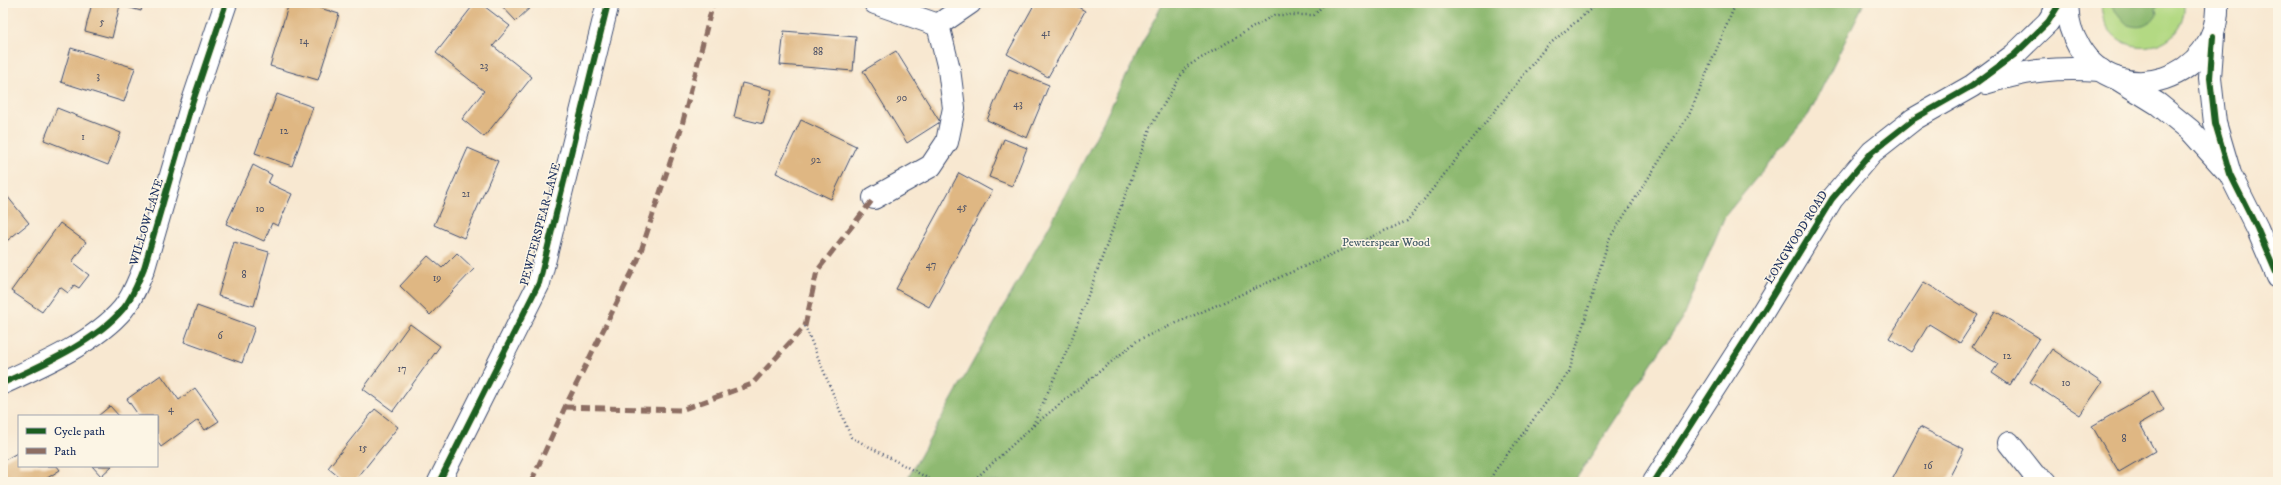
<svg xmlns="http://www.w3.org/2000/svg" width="2281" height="485" viewBox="0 0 2281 485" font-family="'IM FELL DW Pica',serif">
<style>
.green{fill:#b3d983;stroke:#678470}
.forest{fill:#8eb971;stroke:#547468}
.building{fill:#dfb783}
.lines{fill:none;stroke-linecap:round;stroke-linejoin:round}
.minor-casing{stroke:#3c4b6f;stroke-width:24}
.tertiary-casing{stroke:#3c4b6f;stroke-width:24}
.path{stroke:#3c4b6f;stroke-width:2.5;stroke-dasharray:1 3;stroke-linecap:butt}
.minor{stroke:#fff;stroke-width:22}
.tertiary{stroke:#fff;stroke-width:22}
.quiet{stroke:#8d6e63;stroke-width:5;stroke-dasharray:10 5;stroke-linecap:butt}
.cycleway-casing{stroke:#fcf5e5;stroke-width:8}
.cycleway{stroke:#1b5e20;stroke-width:6}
.labels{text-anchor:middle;stroke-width:3;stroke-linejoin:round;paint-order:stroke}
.number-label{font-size:10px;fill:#4c5167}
.street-label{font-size:12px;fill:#1b2f5e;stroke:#fcf5e5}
.park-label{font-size:12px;fill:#415a67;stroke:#fcf5e5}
</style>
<rect width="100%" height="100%" fill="#fcf5e5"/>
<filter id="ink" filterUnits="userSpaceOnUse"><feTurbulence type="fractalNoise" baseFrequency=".025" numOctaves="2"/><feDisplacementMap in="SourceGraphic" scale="8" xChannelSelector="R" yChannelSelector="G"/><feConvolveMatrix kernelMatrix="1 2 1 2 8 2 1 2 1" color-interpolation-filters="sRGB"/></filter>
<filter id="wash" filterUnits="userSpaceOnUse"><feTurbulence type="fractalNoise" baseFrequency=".012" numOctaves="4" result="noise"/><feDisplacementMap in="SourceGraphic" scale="16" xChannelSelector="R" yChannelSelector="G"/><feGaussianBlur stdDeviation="0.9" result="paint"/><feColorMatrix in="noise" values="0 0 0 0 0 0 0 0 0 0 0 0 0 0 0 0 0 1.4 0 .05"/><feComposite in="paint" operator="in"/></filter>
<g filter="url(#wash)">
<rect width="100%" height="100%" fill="#f8e8d1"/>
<path class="green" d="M2101,3H2184C2188,59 2102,63 2101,3Z"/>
<g class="forest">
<polygon points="1163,3 1864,3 1809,114 1725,216 1682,318 1574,482 917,482 909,476 1067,194"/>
<path d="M2110,3H2159L2156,9L2157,14C2149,26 2141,29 2128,25C2124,22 2111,6 2110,3Z"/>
</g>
<g id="blocks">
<g class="building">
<polygon points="92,3 143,3 141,11 120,5 112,38 85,31"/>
<polygon points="289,3 304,3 339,14 318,80 270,66"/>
<polygon points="475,3 480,3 510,26 493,46 532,77 484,137 462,119 484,91 436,53"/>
<polygon points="499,3 535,3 516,21"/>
<polygon points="1035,3 1071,3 1085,11 1048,77 1007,54"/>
<polygon points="784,31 856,37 853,71 780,65"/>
<polygon points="71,48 135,68 124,102 61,82"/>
<polygon points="896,51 940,122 907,143 863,71"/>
<polygon points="1009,69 1049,85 1027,138 987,120"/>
<polygon points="742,83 772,90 763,124 734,117"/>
<polygon points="277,94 313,107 292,166 255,153"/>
<polygon points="57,108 121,133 108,165 44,140"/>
<polygon points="801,120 856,146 831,199 776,173"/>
<polygon points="1004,139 1027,148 1012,186 989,177"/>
<polygon points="468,148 498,161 464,238 434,225"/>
<polygon points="253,165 272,175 268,183 292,194 278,226 272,223 264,241 226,224"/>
<polygon points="959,173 992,191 929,307 896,289"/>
<polygon points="7,196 29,223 3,244 3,199"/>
<polygon points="60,223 86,242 72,262 89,275 79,288 74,285 68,293 60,287 42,312 11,291"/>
<polygon points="234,242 269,252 254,306 218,296"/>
<polygon points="457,253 474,269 430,315 400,286 428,256 442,268"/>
<polygon points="1924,282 1978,315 1960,343 1929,324 1912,352 1889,338"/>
<polygon points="197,306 255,327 242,363 184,342"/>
<polygon points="1995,311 2039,338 2010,385 1992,373 1998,364 1972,347"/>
<polygon points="410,324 440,346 393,411 363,389"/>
<polygon points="2052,349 2102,383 2080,415 2030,382"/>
<polygon points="161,375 179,400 195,388 219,421 205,430 198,420 161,447 157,441 157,416 139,416 127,399"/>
<polygon points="2153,391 2164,410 2140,424 2155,451 2119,472 2092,426"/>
<polygon points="110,406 119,416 98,416"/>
<polygon points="375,409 398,427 354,482 345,482 328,468"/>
<polygon points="1920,427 1964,449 1947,482 1896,482 1892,480"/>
<polygon points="19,452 19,466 57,466 60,470 41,482 3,482 3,461"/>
<polygon points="92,466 112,466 101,476"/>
</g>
</g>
</g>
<g filter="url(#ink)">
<use href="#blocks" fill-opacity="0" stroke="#3c4b6f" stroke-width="1"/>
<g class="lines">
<defs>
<g id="minor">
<polyline points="875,3 938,25"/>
<polyline points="2213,36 2210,78 2215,123 2230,174 2257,228 2278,277"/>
<polyline points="2116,78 2158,104 2190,130 2226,170"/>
<polyline points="874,198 931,166 947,142 954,108 949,69 938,25 970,3"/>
<path d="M3,383C42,365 95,342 123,309C133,297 138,282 144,268L190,110L226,3"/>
<polyline points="2009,443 2035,476 2046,482"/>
<polyline points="439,482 539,283 608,3"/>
</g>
<g id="tertiary">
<path d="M2068,3C2066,19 2071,33 2079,47C2118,113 2221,79 2217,3"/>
<path d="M1985,83C2028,70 2056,67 2101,70"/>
<polyline points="1654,482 1756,323 1832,199 1872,152 1914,119 1972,86 2014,55 2048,22 2060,3"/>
</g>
</defs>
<use href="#minor" class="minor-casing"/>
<use href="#tertiary" class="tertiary-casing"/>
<g class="path">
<polyline points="805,326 851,437 935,482"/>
<polyline points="1033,425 1071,341 1151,126 1186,67 1274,15 1314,15 1325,3"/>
<polyline points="974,480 978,482"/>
<polyline points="959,482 974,480 1033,426 1138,340 1407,221 1545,48 1598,3"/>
<polyline points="1489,482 1494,472 1569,372 1609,239 1689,115 1736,3"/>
</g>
<use href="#minor" class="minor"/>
<use href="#tertiary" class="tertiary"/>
<g class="quiet">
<polyline points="2274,6 2278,5"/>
<polyline points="565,407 681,410 752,384 805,326 817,271 874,198"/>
<polyline points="531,482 565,407 638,260 681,129 713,3"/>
</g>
<defs>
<g id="cycleway">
<polyline points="2213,36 2210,78 2215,123 2230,174 2257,228 2278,277"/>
<path d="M3,383C42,365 95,342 123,309C133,297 138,282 144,268L190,110L226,3"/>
<polyline points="439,482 539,283 608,3"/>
<polyline points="1654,482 1756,323 1832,199 1872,152 1914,119 1972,86 2014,55 2048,22 2060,3"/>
</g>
</defs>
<use href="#cycleway" class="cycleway-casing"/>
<use href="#cycleway" class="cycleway"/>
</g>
</g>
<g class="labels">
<g class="number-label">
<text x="102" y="25">5</text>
<text x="1046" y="36">41</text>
<text x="304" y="44">14</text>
<text x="818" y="55">88</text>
<text x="484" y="69">23</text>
<text x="98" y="79">3</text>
<text x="902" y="101">90</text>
<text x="1018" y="107">43</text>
<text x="284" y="134">12</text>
<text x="83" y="140">1</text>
<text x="816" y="163">92</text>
<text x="466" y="197">21</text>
<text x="962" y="210">45</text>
<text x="260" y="212">10</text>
<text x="931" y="268">47</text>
<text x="244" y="278">8</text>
<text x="437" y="281">19</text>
<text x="220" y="339">6</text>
<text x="2007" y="359">12</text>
<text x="402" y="372">17</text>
<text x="2066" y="386">10</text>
<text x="171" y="412">4</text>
<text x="2124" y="442">8</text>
<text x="363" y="451">15</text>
<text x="1928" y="469">16</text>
</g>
<g class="street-label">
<text transform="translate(146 222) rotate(-73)" y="4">WILLOW LANE</text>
<text transform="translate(540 224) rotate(-75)" y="4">PEWTERSPEAR LANE</text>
<text transform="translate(1796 237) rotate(-58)" y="4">LONGWOOD ROAD</text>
</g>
<g class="park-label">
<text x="1386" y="246">Pewterspear Wood</text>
</g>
</g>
<rect width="2281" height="485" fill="none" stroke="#fcf5e5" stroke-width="16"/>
<rect x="18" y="415" width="140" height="52" fill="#fcf5e5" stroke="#a2a6af"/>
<rect x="26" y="428" width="20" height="6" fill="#1b5e20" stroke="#a2a6af"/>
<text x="54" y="435" font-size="12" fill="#1b2f5e">Cycle path</text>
<rect x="26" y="448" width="20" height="6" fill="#8d6e63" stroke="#a2a6af"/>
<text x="54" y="455" font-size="12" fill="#1b2f5e">Path</text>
</svg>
